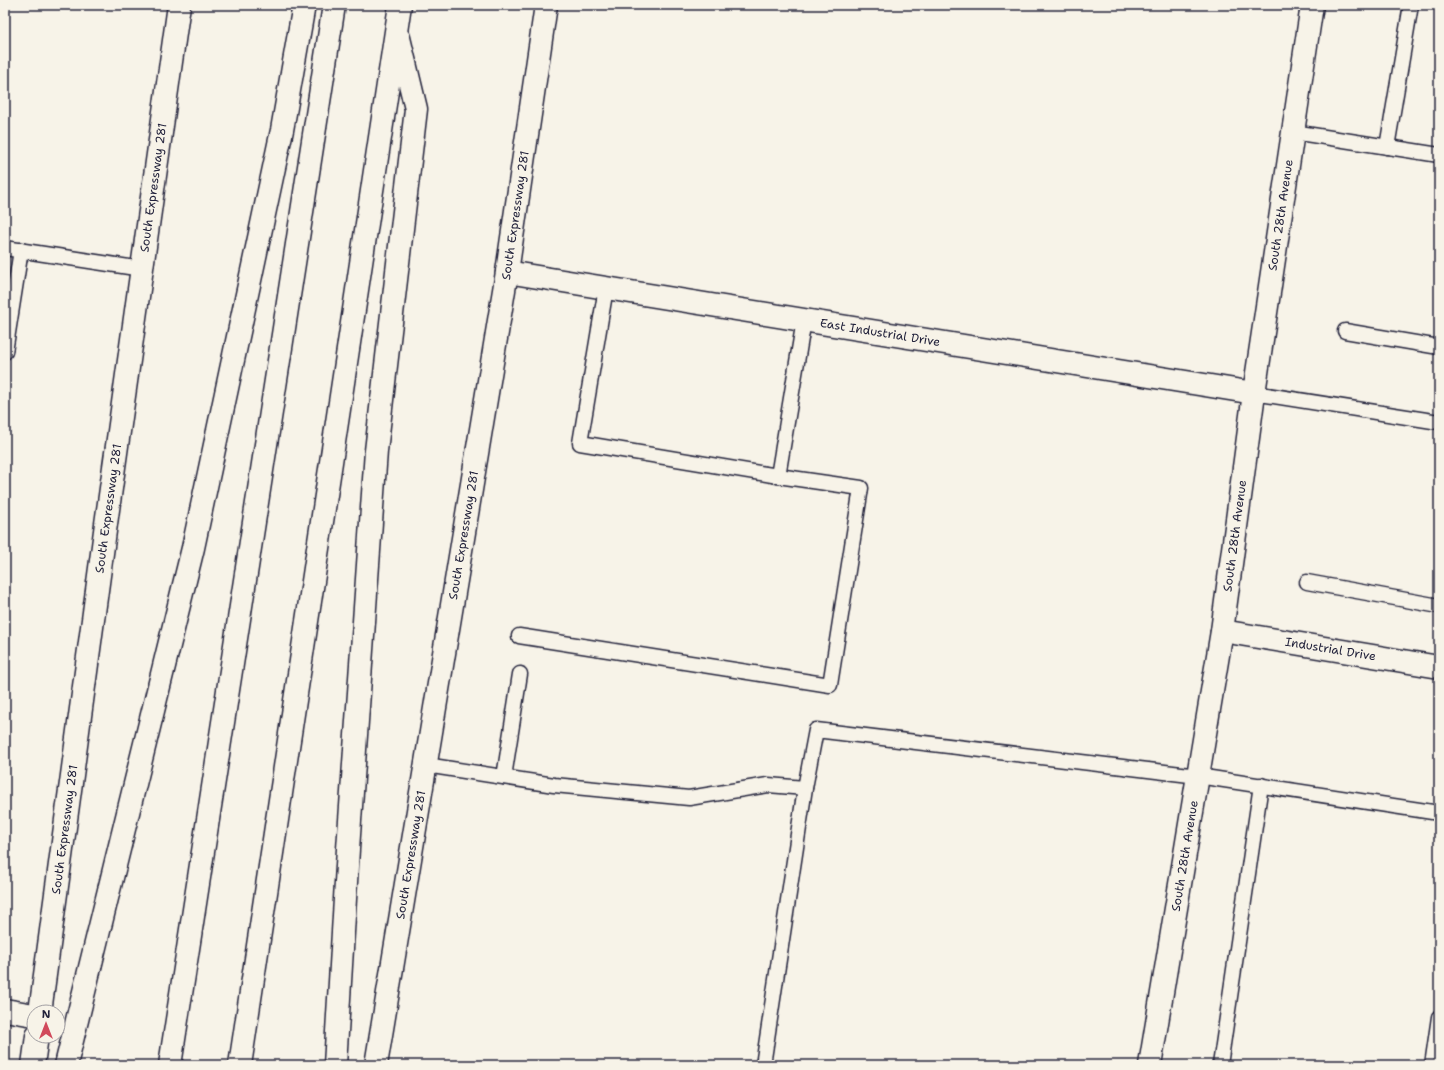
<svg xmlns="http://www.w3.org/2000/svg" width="1444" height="1070" viewBox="0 0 1444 1070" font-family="'Shantell Sans',sans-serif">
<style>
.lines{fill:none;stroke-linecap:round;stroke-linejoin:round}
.service-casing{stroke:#22223b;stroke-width:17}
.minor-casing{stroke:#22223b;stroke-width:25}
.secondary-casing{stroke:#22223b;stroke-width:25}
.motorway-casing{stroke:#22223b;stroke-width:25}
.service{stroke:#f7f3e8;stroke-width:14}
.minor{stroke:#f7f3e8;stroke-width:22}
.secondary{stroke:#f7f3e8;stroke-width:22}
.motorway{stroke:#f7f3e8;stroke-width:22}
.labels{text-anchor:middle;stroke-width:3.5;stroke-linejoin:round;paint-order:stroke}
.street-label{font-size:12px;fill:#22223b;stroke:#f7f3e8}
</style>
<rect width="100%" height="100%" fill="#f7f3e8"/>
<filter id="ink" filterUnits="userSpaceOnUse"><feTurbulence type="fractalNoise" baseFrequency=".025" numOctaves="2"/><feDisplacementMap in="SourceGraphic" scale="8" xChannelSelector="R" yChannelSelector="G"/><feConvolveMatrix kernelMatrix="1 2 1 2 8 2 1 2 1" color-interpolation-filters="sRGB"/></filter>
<g filter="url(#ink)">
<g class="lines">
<defs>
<g id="service">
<polyline points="1293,132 1439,155"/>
<polyline points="1387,147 1411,5"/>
<polyline points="5,248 142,269"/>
<polyline points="606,288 580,443 778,476 804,320"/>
<polyline points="1345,331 1439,347"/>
<polyline points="5,352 21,250"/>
<polyline points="1254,393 1439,422"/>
<polyline points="1307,582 1439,606"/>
<polyline points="519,636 830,685 861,488 778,476"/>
<polyline points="426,765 554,785 689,798 768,785 805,788 816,730 1198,776 1439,813"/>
<polyline points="504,777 520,674"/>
<polyline points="763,1065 805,788"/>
<polyline points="1220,1065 1261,785"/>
<polyline points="1432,1065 1439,1017"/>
</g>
<g id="minor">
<path id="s1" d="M507,272L1254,393"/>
<path id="s2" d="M1222,631L1439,667"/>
<polyline points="5,1010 34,1015"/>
<path id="s3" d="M1150,1065L1222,631L1254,393L1312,5"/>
</g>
<g id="secondary">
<path id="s4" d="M40,1012L105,531L179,5"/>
<polyline points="33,1065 37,1036"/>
<path id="s5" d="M376,1065L507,272L546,5"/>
</g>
<g id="motorway">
<polyline points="66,1065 193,548 282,130 304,5"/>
<polyline points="170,1065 334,5"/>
<polyline points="240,1065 400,5"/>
<polyline points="335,1065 348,849 376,451 416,109 399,38"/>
</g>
</defs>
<use href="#service" class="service-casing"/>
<use href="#minor" class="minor-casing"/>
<use href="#secondary" class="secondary-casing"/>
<use href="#motorway" class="motorway-casing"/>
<use href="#service" class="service"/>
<use href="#minor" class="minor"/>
<use href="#secondary" class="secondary"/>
<use href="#motorway" class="motorway"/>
</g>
</g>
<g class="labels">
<g class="street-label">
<text dy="4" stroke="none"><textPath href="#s4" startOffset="832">South Expressway 281</textPath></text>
<text dy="4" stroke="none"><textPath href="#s3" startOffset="860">South 28th Avenue</textPath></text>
<text dy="4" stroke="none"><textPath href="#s5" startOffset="861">South Expressway 281</textPath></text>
<text dy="4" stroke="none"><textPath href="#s1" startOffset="378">East Industrial Drive</textPath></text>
<text dy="4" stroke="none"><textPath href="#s4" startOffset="508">South Expressway 281</textPath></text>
<text dy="4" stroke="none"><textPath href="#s5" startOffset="537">South Expressway 281</textPath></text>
<text dy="4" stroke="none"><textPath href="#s3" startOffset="536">South 28th Avenue</textPath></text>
<text dy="4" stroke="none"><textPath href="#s2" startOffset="110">Industrial Drive</textPath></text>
<text dy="4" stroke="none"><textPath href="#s4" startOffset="184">South Expressway 281</textPath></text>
<text dy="4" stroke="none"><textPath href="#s5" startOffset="213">South Expressway 281</textPath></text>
<text dy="4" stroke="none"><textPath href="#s3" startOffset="212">South 28th Avenue</textPath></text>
</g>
</g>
<rect width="1444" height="1070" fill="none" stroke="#f7f3e8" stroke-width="20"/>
<rect x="10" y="10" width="1424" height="1050" fill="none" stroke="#22223b" stroke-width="1.5" filter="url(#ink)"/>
<g transform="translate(46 1024)"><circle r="19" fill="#f7f3e8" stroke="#a29fa3"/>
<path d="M0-3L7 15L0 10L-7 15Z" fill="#d1495b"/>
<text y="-6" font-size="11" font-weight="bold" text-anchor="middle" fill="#22223b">N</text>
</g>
</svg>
